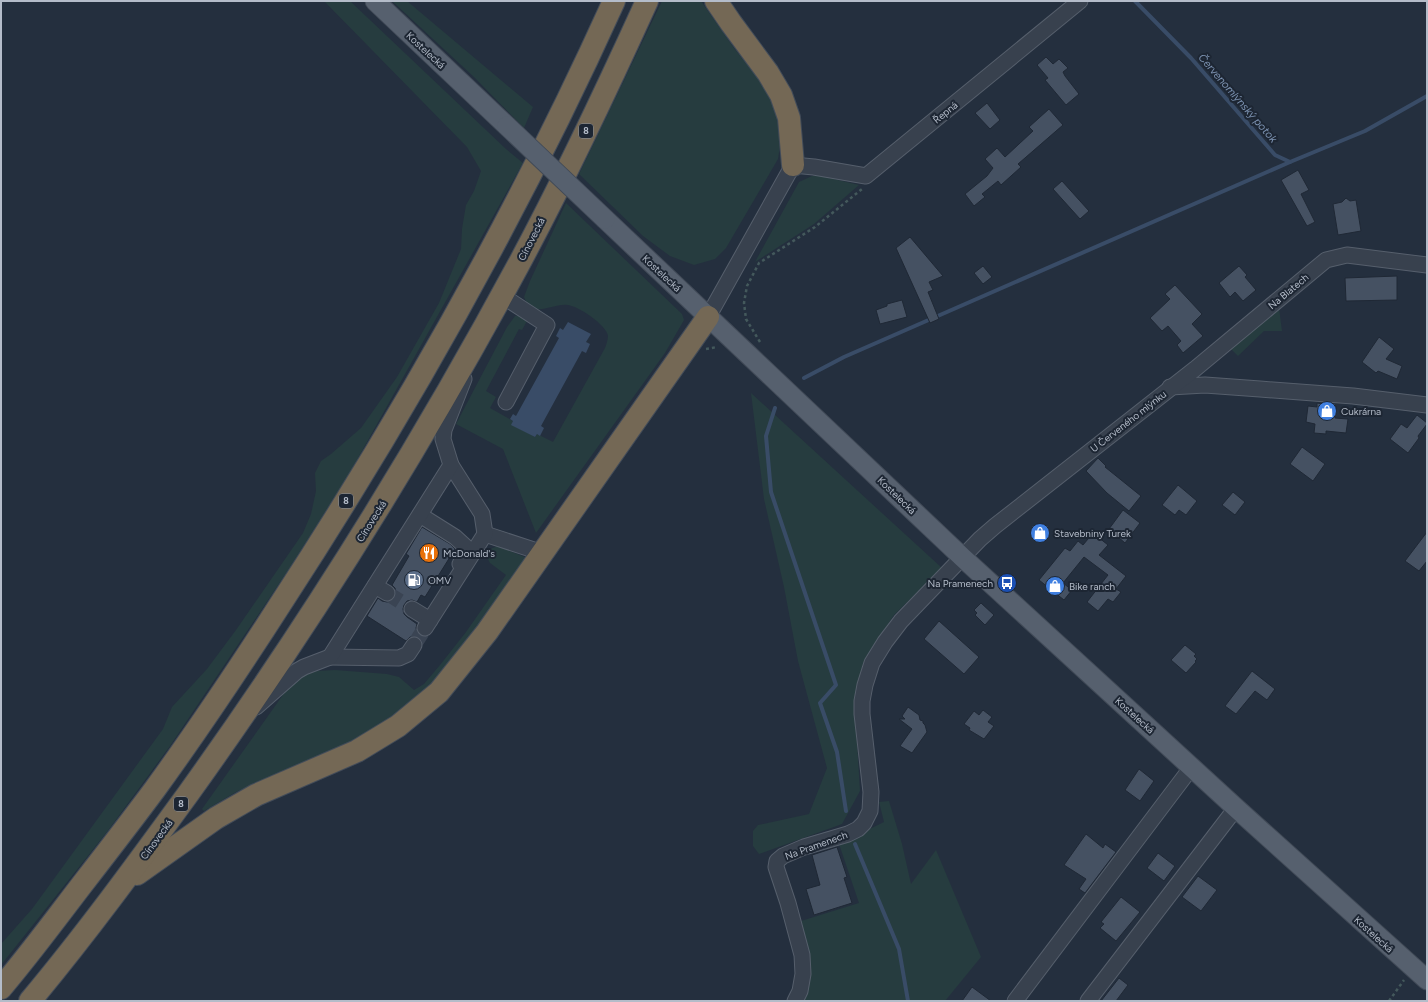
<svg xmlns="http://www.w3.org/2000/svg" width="1428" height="1002" viewBox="0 0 1428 1002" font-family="Figtree,sans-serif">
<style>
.green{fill:#263c3f}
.water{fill:#394c67}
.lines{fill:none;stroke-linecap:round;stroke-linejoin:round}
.stream{stroke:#394c67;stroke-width:4}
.building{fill:#455162;stroke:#1f2835}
.minor-tunnel{stroke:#3a4453;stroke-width:15;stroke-dasharray:15 8;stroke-linecap:butt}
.minor-casing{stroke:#565f6c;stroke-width:17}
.major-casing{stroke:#414a57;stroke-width:21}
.highway-casing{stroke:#434c59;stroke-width:24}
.path{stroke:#44595c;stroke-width:2.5;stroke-dasharray:3 3;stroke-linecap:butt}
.minor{stroke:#38414e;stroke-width:15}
.major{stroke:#56606e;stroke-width:19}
.highway{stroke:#746855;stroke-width:22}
.major-bridge-casing{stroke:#414a57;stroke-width:21;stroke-linecap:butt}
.major-bridge{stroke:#56606e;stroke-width:19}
.labels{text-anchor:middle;stroke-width:4;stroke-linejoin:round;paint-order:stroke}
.shield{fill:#1d2633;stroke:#878f9c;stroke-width:1}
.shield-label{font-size:9px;font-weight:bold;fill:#b4bcc9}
.street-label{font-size:10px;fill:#b4bcc9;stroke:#1d2633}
.poi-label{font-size:10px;fill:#b4bcc9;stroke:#1d2633;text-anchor:start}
.water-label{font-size:11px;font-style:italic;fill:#7c92b1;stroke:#1d2633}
</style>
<rect width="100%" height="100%" fill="#242f3e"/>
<g class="green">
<polygon points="324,1 350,1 506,149 523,163 348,476 289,569 170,746 107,832 1,965 1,944 32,909 163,729 172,707 207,669 236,630 303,533 311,514 316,491 315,473 321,461 331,454 361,428 397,377 439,303 461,249 462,229 466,205 474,191 481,171 467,147"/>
<polygon points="392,1 407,1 533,107 524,128 474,77"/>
<polygon points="662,1 701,1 734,48 775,100 782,133 778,159 726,248 715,259 694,265 670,256 643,236 579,174"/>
<polygon points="812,176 821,176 859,185 814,224 755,262 799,182"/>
<path d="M566,203L682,314L684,320L665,353L536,533L503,449L456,424L507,327L515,316H519L527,321L522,330L519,329L486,391L496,397L490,408L513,421L512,424L535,437L537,434L553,442L605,348C606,345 608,340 608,336C607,325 578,306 568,305C551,303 533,320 524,297L530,281Z"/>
<polygon points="1279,308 1282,331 1264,331 1238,356 1231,349"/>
<polygon points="751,393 942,568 894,615 866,657 855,709 860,791 842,824 759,854 753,846 753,831 758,825 809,814 827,768 798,661 784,587 764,499"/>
<polygon points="498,546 527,558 448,669 408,710 343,748 236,792 204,811 202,809 285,692 299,677 317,671 335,670 387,674 399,677 414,690 424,684 440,665 466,632 506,575 490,563 487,557 490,549"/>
<path d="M889,801L902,844L911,884L936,850L981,957L945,1001H803C816,973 809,950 801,921L859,903L839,844L884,822L879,802Z"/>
</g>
<polygon class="water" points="568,322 591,334 586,342 590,344 586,353 582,351 541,426 544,428 540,436 537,434 535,437 511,425 513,421 510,419 513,414 516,416 559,338 556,336 560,328 563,330"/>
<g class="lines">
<g class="stream">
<polyline points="1135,1 1191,58 1275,155 1290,162 1365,131 1427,96"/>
<polyline points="804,378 844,357 1290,162"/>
<polyline points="775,408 766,436 771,492 836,685 820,703 837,752 846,811"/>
<polyline points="855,844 899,949 908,1001"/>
</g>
</g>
<g class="building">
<polygon points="1046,57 1053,64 1059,59 1068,68 1063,72 1065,76 1079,94 1066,105 1045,80 1048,78 1037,65"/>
<polygon points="987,103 1000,120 990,129 975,113"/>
<polygon points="1049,109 1063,125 1018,164 1021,167 1001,185 998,181 982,194 985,197 974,206 965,194 987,176 993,168 985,159 997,148 1005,157 1033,131 1029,127"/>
<polygon points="1298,170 1309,190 1301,194 1315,222 1307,226 1281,180"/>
<polygon points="1062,181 1089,211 1080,219 1053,189"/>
<polygon points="1346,198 1350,201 1356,200 1361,231 1338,235 1333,204 1342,202"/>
<polygon points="910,237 943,276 929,282 933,290 928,292 939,319 930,323 896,248"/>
<polygon points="983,266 992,277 983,284 974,273"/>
<polygon points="1239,266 1247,275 1245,277 1256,290 1243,301 1235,292 1230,297 1219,283"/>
<polygon points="1397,276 1397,300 1346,301 1345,278"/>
<polygon points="1175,285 1202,314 1192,324 1203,336 1183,353 1177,345 1181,341 1168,326 1162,331 1150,318 1170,299 1165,294"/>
<polygon points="902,300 907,317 880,324 876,310 887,306 887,304"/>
<polygon points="1379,337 1394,349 1386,359 1402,366 1397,379 1378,371 1376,373 1362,362"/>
<polygon points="1317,403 1336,406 1335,418 1348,419 1346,433 1326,431 1326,434 1314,433 1315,424 1306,422 1308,406 1317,407"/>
<polygon points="1417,415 1427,423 1427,424 1418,436 1419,438 1408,453 1390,439 1401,424 1407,428"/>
<polygon points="1302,447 1325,464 1313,481 1290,464"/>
<polygon points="1098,458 1106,466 1105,467 1141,496 1129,511 1107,493 1086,471"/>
<polygon points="1178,485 1197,501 1186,515 1179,510 1175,515 1162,505"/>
<polygon points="1233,492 1245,502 1235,515 1222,505"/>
<polygon points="1123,510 1140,523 1125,543 1109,529"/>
<polygon points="422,527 450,544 455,549 425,597 421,595 417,602 412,600 407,601 404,605 403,609 404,614 407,617 417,624 416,628 417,632 421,636 425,637 422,641 419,637 414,636 410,637 406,641 367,616 378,598 382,601 387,602 392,601 395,598 396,593 395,588 392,585 409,556 406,554"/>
<polygon points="1427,532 1427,561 1419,571 1405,561"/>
<polygon points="1093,533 1108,545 1099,555 1126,576 1116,589 1121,592 1113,602 1108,599 1098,611 1087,602 1108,575 1084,557 1063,583 1072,590 1064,600 1039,580 1065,548 1070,551 1078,541 1083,545"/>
<polygon points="981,603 994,615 985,625 975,615 977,613 974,610"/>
<polygon points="939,621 979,657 964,674 924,639"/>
<polygon points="1185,645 1196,654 1194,656 1197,659 1195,661 1196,662 1186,673 1171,660"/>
<polygon points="1252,671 1275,689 1267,700 1255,691 1236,714 1225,706"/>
<polygon points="908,707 919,715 920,720 923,721 923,723 925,725 927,732 912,753 900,746 912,729 899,719 905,719 902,716"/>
<polygon points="983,710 992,717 988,722 994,726 984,739 969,730 970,728 964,724 974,711 979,715"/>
<polygon points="1139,769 1154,781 1140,801 1125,790"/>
<polygon points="1086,834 1103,848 1105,844 1116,852 1085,893 1079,889 1086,879 1064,865"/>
<polygon points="837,847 847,877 844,878 852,903 814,915 806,889 820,885 812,855"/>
<polygon points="1158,853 1175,866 1164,881 1147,868"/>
<polygon points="1198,876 1217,890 1201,911 1182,897"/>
<polygon points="1121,897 1140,912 1116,941 1100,928 1104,924 1101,922"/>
<polygon points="1119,978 1128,985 1116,1001 1101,1001"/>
<polygon points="972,987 991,1001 962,1001"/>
</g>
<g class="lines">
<g class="minor-tunnel">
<polyline points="387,593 412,609"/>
<polyline points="414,645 425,628"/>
</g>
<defs>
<g id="minor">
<polyline points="501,295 547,325 506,402"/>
<polyline points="708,317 793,165 814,167 866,176 1080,1"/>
<polyline points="1170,387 1205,385 1260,389 1353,396 1427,405"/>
<polyline points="420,515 455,537 467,548 465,556 460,564"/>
<polyline points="485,534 543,553"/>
<polyline points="375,586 387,593"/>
<polyline points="412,609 430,620"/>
<polyline points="425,628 485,534 482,514 451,465"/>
<polyline points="330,657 399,658 408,654 414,645"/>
<polyline points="256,707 297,671 304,667 330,657 451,465 443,439 444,430 464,379"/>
<polyline points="795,1001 800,991 803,974 802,955 788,903 776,867 777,861 783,856 804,847 848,834 858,829 864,823 870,811 871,792 862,714 862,701 865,685 872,663 885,642 901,621 980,539 995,526 1195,369 1326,260 1347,255 1427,265"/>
<polyline points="1015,1001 1191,768"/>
<polyline points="1088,1001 1236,808"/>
</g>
<g id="major">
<polyline points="375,1 507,126"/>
<polyline points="605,219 962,557 1236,808 1427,980"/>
</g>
<g id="highway">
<polyline points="716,1 731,23 768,73 781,95 789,118 793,165"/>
<polyline points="137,874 216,818 256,795 357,751 398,726 439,692 487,632 708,317"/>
<path d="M1,988C30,954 57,917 84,882C108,851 132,820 155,789C200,727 242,664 283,600C408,408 520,209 614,1"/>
<path d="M30,1001C86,934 137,864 188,794C310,624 421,446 520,262C566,176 607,89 647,1"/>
</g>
</defs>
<use href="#minor" class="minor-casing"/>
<use href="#major" class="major-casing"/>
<use href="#highway" class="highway-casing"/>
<g class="path">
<polyline points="760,342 746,319 744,303 747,286 759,263 815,227 862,189"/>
<polyline points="706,349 717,347"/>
<polyline points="1389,1001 1404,980"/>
</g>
<use href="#minor" class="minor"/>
<use href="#major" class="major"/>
<use href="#highway" class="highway"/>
<defs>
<polyline id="major-bridge" points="507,126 605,219"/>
</defs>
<use href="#major-bridge" class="major-bridge-casing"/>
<use href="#major-bridge" class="major-bridge"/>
</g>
<defs>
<symbol id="shop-disc" viewBox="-11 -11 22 22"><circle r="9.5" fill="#3f7fe0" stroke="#1d2633"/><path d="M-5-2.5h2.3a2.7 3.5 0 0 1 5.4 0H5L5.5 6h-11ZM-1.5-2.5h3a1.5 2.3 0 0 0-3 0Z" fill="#fff"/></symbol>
<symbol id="restaurant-disc" viewBox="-11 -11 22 22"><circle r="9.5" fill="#e8710a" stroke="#1d2633"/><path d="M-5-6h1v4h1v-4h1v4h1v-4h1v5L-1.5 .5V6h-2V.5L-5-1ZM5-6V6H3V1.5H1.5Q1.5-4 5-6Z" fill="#fff"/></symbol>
<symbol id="fuel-disc" viewBox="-11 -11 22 22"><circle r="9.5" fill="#5c6f8a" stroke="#1d2633"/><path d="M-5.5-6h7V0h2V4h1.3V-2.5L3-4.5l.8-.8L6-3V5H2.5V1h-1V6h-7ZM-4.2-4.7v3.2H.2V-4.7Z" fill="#fff"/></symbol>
<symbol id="bus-disc" viewBox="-11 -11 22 22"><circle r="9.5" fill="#1a4fb4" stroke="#1d2633"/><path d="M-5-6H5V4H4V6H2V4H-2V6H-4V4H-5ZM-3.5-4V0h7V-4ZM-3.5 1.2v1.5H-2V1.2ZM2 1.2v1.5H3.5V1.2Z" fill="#fff"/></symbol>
</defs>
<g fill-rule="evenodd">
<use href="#shop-disc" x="1316" y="400" width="22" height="22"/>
<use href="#shop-disc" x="1029" y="522" width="22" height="22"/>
<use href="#restaurant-disc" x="418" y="542" width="22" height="22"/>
<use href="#fuel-disc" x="403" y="569" width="22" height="22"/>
<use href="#bus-disc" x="996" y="572" width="22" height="22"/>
<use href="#shop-disc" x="1044" y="575" width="22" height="22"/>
</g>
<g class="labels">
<g class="shield">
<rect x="579" y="124" width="14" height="14" rx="3"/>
<rect x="339" y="494" width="14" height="14" rx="3"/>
<rect x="174" y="797" width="14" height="14" rx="3"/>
</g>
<g class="shield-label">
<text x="586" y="134">8</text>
<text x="346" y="504">8</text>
<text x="181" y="807">8</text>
</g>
<g class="street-label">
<text transform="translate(426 50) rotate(43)" y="4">Kostelecká</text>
<text transform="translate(945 112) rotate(-39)" y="4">Řepná</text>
<text transform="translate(531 239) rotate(-63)" y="4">Cínovecká</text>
<text transform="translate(662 273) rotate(43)" y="4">Kostelecká</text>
<text transform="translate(1288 291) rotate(-40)" y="4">Na Blatech</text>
<text transform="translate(1128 421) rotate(-38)" y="4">U Červeného mlýnku</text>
<text transform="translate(897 495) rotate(44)" y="4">Kostelecká</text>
<text transform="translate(371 521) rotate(-58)" y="4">Cínovecká</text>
<text transform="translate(1135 715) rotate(42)" y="4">Kostelecká</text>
<text transform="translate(156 839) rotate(-54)" y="4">Cínovecká</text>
<text transform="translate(816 845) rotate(-20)" y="4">Na Pramenech</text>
<text transform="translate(1374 934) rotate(42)" y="4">Kostelecká</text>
</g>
<g class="poi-label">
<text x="1341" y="415">Cukrárna</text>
<text x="1054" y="537">Stavebniny Turek</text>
<text x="443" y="557">McDonald's</text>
<text x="428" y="584">OMV</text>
<text x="993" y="587" text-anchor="end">Na Pramenech</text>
<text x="1069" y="590">Bike ranch</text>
</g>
<g class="water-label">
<text transform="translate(1238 98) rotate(49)" y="4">Červenomlýnský potok</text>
</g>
</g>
<rect width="1428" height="1002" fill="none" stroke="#b4bcc9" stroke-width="4"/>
</svg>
